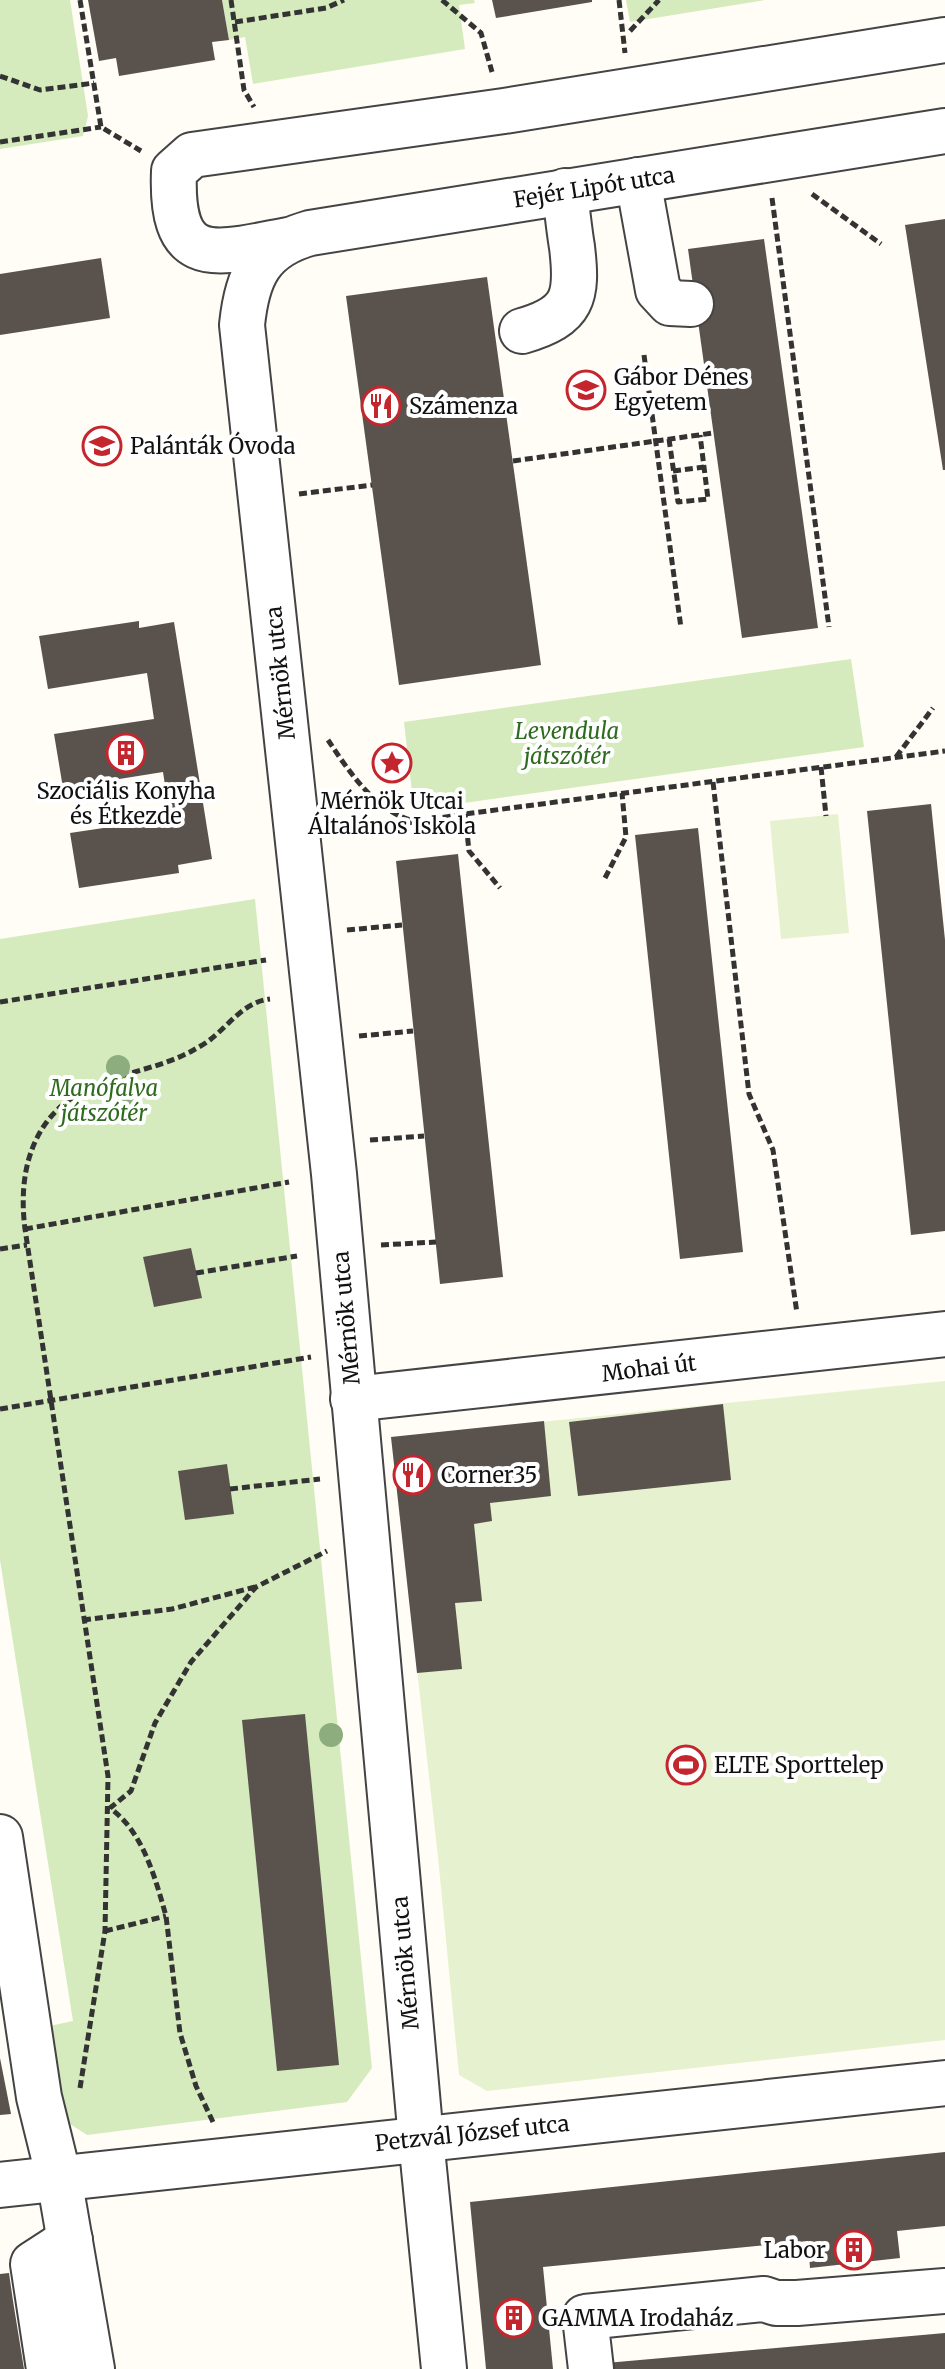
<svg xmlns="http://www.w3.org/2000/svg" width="945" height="2369" viewBox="0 0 945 2369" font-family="Merriweather,serif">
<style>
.green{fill:#d5ebbd}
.pitch{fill:#e6f2cf}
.building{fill:#5a524d}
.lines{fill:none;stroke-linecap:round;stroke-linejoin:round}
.minor-casing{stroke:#444;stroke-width:48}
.path{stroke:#333;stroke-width:5;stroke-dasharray:8 4;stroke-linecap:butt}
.minor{stroke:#fff;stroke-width:44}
.tree{fill:#8dad7f}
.labels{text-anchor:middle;stroke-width:8;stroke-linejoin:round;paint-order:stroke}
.street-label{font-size:22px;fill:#111;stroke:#fff}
.poi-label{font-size:22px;fill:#111;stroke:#fff;text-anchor:start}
.park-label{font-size:22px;font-style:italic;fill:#2f6b1f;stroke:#fff}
</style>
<rect width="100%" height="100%" fill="#fffdf5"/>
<g class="green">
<polygon points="0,0 70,0 88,116 83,136 0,149"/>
<polygon points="222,0 474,0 475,3 459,5 465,49 253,84 245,37 229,40"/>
<polygon points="626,0 765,0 630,22"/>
<polygon points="851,659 864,747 414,810 404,722"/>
<polygon points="255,899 372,2068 347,2102 87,2135 67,2122 45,2027 73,2021 0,1560 0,939"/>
</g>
<g class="pitch">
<polygon points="838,814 849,933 781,939 770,821"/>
<polygon points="945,1381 945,2040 487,2091 459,2075 438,1857 391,1437"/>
</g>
<g class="building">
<polygon points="88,0 222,0 229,40 212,42 215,60 119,76 116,58 99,61"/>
<polygon points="492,0 592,0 592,2 496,18"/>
<polygon points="945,219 945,470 943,470 905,225"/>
<polygon points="764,239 818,628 742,638 688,249"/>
<polygon points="101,258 110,318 0,335 0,274"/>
<polygon points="487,277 541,665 399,685 346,296"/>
<polygon points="139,621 139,628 174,622 212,859 178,865 179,873 79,888 70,833 170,818 163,772 63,788 54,734 154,719 147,673 48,689 39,636"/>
<polygon points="931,804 945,940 945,1231 911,1235 867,811"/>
<polygon points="698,828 743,1252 680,1259 635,835"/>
<polygon points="458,854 503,1277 440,1284 396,861"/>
<polygon points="191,1248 202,1298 154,1307 143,1257"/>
<polygon points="723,1404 731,1480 578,1496 569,1422"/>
<polygon points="544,1421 551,1496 490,1503 492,1521 474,1524 482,1601 455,1603 462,1669 417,1673 391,1437"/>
<polygon points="227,1464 234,1514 185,1520 178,1471"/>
<polygon points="305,1714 339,2065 277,2071 242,1720"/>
<polygon points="0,2058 11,2114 0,2115"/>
<polygon points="945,2152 945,2226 897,2231 900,2258 810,2268 808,2241 543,2267 553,2369 486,2369 470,2202"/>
<polygon points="9,2273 13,2301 24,2369 0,2369 0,2274"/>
<polygon points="945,2333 945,2369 607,2369 606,2363"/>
</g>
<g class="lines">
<defs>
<g id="minor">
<polyline points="638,180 658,290 670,303 691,304"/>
<path d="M288,240C214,254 170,270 174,171L192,155L504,111L945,40"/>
<path d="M522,331C574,316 578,297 572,247C569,229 567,210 565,191"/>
<polyline points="353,1399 945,1334"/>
<polyline points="0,1837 39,2097 59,2178 92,2369"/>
<polyline points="0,2185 945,2083"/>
<polyline points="49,2369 33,2264 70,2240"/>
<path d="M444,2369L421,2139L334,1174L242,325C247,276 260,247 310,233L945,131"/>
<polyline points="591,2369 585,2317 764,2299 776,2303 797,2303 945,2291"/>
</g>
</defs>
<use href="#minor" class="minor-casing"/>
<g class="path">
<polyline points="80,0 101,127 141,151"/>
<polyline points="231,0 244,90 254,107"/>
<polyline points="442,0 481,33 492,72"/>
<polyline points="619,0 625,53"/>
<polyline points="235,22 326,8 344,0"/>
<polyline points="630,31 659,0"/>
<polyline points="0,76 40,90 94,83"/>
<polyline points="0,142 101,127"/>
<polyline points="812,194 881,244"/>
<polyline points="772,198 829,627"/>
<polyline points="644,355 681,628"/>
<polyline points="669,439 678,502 708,499 700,435"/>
<polyline points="513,461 713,433"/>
<polyline points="673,471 704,467"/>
<polyline points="299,494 372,485"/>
<path d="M328,740C348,770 374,810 411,820"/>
<polyline points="896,757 933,708"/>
<polyline points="821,767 826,816"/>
<polyline points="713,782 749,1094 773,1150 797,1313"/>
<polyline points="465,814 469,851 500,888"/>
<polyline points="336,834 465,814 945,751"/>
<polyline points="605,878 626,837 622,793"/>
<polyline points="347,930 402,925"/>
<polyline points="0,1002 266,960"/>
<polyline points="359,1036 413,1031"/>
<polyline points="370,1140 424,1136"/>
<polyline points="25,1229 289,1182"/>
<polyline points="381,1245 436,1242"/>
<polyline points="0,1249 27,1245"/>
<polyline points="196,1273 297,1256"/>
<polyline points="0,1409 311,1357"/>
<polyline points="230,1489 320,1479"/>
<polyline points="83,1620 172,1609 255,1587"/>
<polyline points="105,1931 166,1916"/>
<path d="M80,2088L105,1931L108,1776L25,1229C17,1166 35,1109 98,1084C128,1072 161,1067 190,1052C197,1048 205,1044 211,1039C230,1024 244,1002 270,999"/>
<path d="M213,2122L196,2086L180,2033L166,1916C155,1877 143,1832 110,1808L131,1791L155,1723L191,1662L256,1587L327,1551"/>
</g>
<use href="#minor" class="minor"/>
</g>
<g class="tree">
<circle cx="118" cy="1067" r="12"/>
<circle cx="122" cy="1098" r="12"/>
<circle cx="331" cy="1735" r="12"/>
</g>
<defs>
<symbol id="university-ring" viewBox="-11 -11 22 22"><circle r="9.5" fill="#fff" stroke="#c4262e" stroke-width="1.5"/><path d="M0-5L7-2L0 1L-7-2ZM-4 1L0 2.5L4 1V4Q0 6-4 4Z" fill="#c4262e"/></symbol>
<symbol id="restaurant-ring" viewBox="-11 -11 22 22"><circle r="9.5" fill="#fff" stroke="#c4262e" stroke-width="1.5"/><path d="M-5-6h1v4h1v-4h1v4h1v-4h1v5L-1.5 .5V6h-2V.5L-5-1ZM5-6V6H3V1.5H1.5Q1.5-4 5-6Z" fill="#c4262e"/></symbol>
<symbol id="school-ring" viewBox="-11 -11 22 22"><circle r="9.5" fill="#fff" stroke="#c4262e" stroke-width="1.5"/><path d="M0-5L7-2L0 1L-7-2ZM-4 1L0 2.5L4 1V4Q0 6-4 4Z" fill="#c4262e"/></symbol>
<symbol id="building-ring" viewBox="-11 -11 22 22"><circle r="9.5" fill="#fff" stroke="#c4262e" stroke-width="1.5"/><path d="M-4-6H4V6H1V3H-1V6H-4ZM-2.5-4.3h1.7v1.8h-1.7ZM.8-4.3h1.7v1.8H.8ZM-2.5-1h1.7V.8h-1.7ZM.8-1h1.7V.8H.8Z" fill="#c4262e"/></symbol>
<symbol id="sight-ring" viewBox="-11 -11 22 22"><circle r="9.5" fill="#fff" stroke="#c4262e" stroke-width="1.5"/><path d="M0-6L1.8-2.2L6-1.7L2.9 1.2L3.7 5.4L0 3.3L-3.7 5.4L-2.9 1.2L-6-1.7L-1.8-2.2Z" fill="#c4262e"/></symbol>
<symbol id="stadium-ring" viewBox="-11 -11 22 22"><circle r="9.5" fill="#fff" stroke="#c4262e" stroke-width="1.5"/><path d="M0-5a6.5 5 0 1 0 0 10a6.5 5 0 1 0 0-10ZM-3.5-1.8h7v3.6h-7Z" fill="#c4262e"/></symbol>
</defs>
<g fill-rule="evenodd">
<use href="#university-ring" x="564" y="368" width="44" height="44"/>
<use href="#restaurant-ring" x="359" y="384" width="44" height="44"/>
<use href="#school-ring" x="80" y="424" width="44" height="44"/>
<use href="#building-ring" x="104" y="731" width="44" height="44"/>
<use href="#sight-ring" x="370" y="741" width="44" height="44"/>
<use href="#restaurant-ring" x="391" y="1453" width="44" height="44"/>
<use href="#stadium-ring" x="664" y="1743" width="44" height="44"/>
<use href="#building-ring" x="832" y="2228" width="44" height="44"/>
<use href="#building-ring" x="492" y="2296" width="44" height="44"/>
</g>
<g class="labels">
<g class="street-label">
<text transform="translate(594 187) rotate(-9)" y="8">Fejér Lipót utca</text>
<text transform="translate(280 673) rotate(-96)" y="8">Mérnök utca</text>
<text transform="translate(346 1318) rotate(-95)" y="8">Mérnök utca</text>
<text transform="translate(649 1368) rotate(-7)" y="8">Mohai út</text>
<text transform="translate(405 1963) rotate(-95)" y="8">Mérnök utca</text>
<text transform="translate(472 2133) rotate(-6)" y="8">Petzvál József utca</text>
</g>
<g class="poi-label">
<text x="614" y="385">Gábor Dénes<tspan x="614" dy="25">Egyetem</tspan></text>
<text x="409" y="414">Számenza</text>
<text x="130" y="454">Palánták Óvoda</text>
<text x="126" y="799" text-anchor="middle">Szociális Konyha<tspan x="126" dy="25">és Étkezde</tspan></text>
<text x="392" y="809" text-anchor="middle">Mérnök Utcai<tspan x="392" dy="25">Általános Iskola</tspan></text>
<text x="441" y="1483">Corner35</text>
<text x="714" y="1773">ELTE Sporttelep</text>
<text x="826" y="2258" text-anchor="end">Labor</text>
<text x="542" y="2326">GAMMA Irodaház</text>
</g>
<g class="park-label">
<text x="567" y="739">Levendula<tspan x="567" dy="25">játszótér</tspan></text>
<text x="104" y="1096">Manófalva<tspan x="104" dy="25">játszótér</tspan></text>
</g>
</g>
</svg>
